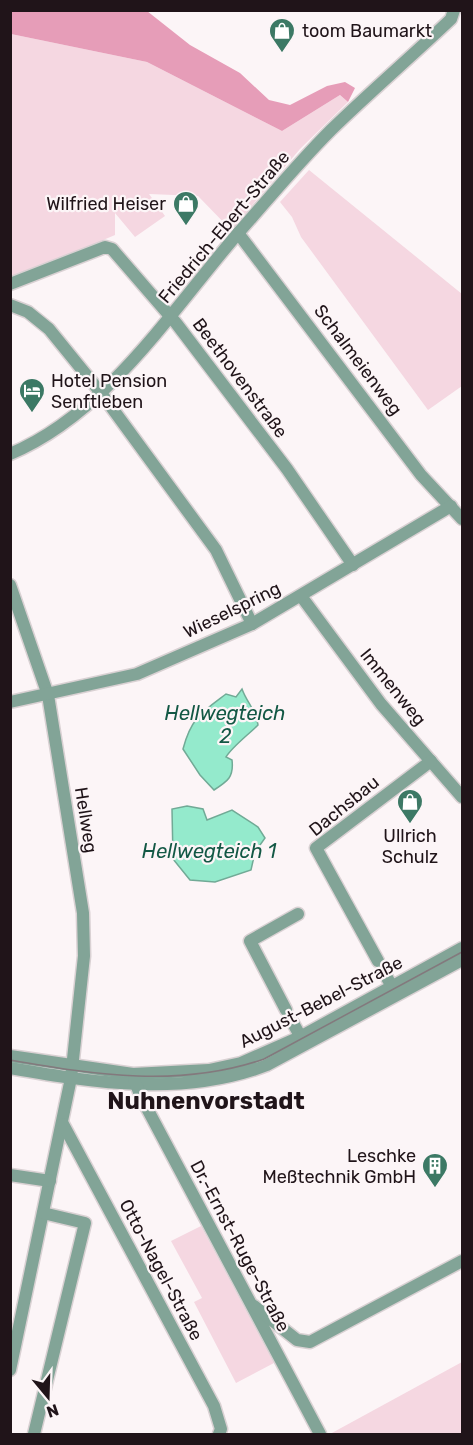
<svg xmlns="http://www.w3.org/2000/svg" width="473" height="1445" viewBox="0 0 473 1445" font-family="Rubik,sans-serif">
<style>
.green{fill:#f5d7e1}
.forest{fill:#e69db8}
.water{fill:#94eacc;stroke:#71aa96;stroke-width:1.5}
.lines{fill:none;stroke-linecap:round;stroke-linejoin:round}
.minor-casing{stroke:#d9d1d3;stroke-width:15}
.minor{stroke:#82a497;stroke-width:12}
.tram{stroke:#83797d;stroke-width:1.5}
.labels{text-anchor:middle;stroke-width:4.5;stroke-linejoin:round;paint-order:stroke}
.poi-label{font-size:18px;fill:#201419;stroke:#fcf5f7;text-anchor:start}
.street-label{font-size:18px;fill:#201419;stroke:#fcf5f7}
.water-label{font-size:20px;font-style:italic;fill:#135845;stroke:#fcf5f7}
.district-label{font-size:24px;font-weight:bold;fill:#201419;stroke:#fcf5f7}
</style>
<rect width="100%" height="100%" fill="#fcf5f7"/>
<g class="green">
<polygon points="11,34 147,62 282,131 340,95 348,102 300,149 231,230 198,196 149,194 165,216 135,237 115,213 115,235 11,279"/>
<polygon points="309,170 462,294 462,386 428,410 301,237 292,217 280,202"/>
<polygon points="201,1226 274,1363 236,1383 194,1302 202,1298 171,1241"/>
<polygon points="462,1362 462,1434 330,1434"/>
</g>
<polygon class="forest" points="10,11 147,11 190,45 240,73 269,100 290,105 327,86 345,82 355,88 348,102 340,95 282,131 147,62 11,34"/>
<g class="water">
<path d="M242,689C247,703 256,710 258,725C248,735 232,747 226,757L232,760C234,777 228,781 214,790L200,775L183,749C191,718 202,712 226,694L236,697Z"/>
<polygon points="187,806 203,809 207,820 232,810 258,827 265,838 255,852 251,870 215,882 190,880 173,859 172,809"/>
</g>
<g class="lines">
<defs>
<g id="minor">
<polyline points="238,233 421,475 462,519"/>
<polyline points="10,284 105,247 112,249 176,323 287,469 353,565"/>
<polyline points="10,305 28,312 49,329 101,393 216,550 252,624"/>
<path d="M10,454C108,413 173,308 240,231C270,197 299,162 331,130C370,92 412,56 451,19L454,10"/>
<polyline points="10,585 48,695 83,913 84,956 71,1078 10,1370"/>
<polyline points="301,596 381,704 462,797"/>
<polyline points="10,702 137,674 252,624 451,506"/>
<polyline points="378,961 316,848 431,761"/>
<polyline points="385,974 396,994"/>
<polyline points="286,1010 250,941 298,914"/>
<polyline points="293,1023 304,1043"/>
<polyline points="10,1056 133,1074 209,1070 241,1063 300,1037 462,948"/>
<path d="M10,1068C96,1083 184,1097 267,1065L462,960"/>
<polyline points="134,1079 141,1097 320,1434"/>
<polyline points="63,1124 214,1406 221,1429 219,1434"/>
<polyline points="10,1175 50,1181"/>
<polyline points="254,1306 297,1340 310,1342 462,1261"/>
<polyline points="34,1434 85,1223 43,1213"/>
</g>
</defs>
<use href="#minor" class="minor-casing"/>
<use href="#minor" class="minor"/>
<path class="tram" d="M10,1060C96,1075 180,1088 264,1059L462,952"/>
</g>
<defs>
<symbol id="shop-pin" viewBox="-11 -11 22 30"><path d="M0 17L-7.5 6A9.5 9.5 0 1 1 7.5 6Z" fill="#3c7965" stroke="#fcf5f7"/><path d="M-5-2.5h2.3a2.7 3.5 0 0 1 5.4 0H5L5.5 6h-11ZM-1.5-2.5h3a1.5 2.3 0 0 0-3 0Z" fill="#fff"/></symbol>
<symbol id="hotel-pin" viewBox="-11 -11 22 30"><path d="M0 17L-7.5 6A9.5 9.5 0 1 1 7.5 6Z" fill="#3c7965" stroke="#fcf5f7"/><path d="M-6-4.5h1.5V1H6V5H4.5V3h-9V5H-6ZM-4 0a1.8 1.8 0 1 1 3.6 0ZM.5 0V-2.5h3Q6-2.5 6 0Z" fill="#fff"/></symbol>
<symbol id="building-pin" viewBox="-11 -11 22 30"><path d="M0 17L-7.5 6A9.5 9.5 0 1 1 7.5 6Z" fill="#3c7965" stroke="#fcf5f7"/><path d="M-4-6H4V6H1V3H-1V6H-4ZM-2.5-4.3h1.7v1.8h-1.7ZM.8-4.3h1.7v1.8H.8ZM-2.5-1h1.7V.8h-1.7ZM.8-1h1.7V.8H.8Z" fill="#fff"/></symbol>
</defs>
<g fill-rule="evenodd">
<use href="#shop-pin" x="267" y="16" width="30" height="40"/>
<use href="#shop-pin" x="171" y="189" width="30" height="40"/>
<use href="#hotel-pin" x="17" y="376" width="30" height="40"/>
<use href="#shop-pin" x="395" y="787" width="30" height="40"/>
<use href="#building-pin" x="420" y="1151" width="30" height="40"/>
</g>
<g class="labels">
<g class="poi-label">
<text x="302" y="37">toom Baumarkt</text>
<text x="166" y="210" text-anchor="end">Wilfried Heiser</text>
<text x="51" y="387">Hotel Pension<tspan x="51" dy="21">Senftleben</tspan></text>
<text x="410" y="842" text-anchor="middle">Ullrich<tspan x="410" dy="21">Schulz</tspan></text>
<text x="416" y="1162" text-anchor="end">Leschke<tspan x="416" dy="21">Meßtechnik GmbH</tspan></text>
</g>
<g class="street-label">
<text transform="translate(224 227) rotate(-50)" y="6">Friedrich-Ebert-Straße</text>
<text transform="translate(358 360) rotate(53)" y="6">Schalmeienweg</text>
<text transform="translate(240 378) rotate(53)" y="6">Beethovenstraße</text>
<text transform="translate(232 610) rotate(-26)" y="6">Wieselspring</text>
<text transform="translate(393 687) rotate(51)" y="6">Immenweg</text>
<text transform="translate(344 806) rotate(-39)" y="6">Dachsbau</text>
<text transform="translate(86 820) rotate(81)" y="6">Hellweg</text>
<text transform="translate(321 1002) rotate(-27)" y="6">August-Bebel-Straße</text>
<text transform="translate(240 1246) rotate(62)" y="6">Dr.-Ernst-Ruge-Straße</text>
<text transform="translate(161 1270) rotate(62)" y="6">Otto-Nagel-Straße</text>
</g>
<g class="water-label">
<text x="225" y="720">Hellwegteich<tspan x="225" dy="23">2</tspan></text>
<text x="209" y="858">Hellwegteich 1</text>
</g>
<g class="district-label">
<text x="206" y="1109">Nuhnenvorstadt</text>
</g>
</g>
<rect width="473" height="1445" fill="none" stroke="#201419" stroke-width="24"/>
<g transform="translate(48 1397) rotate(161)" stroke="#fcf5f7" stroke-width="4.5" paint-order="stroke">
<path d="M0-4.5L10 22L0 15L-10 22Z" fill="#201419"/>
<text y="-9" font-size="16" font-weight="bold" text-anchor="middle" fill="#201419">N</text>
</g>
</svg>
